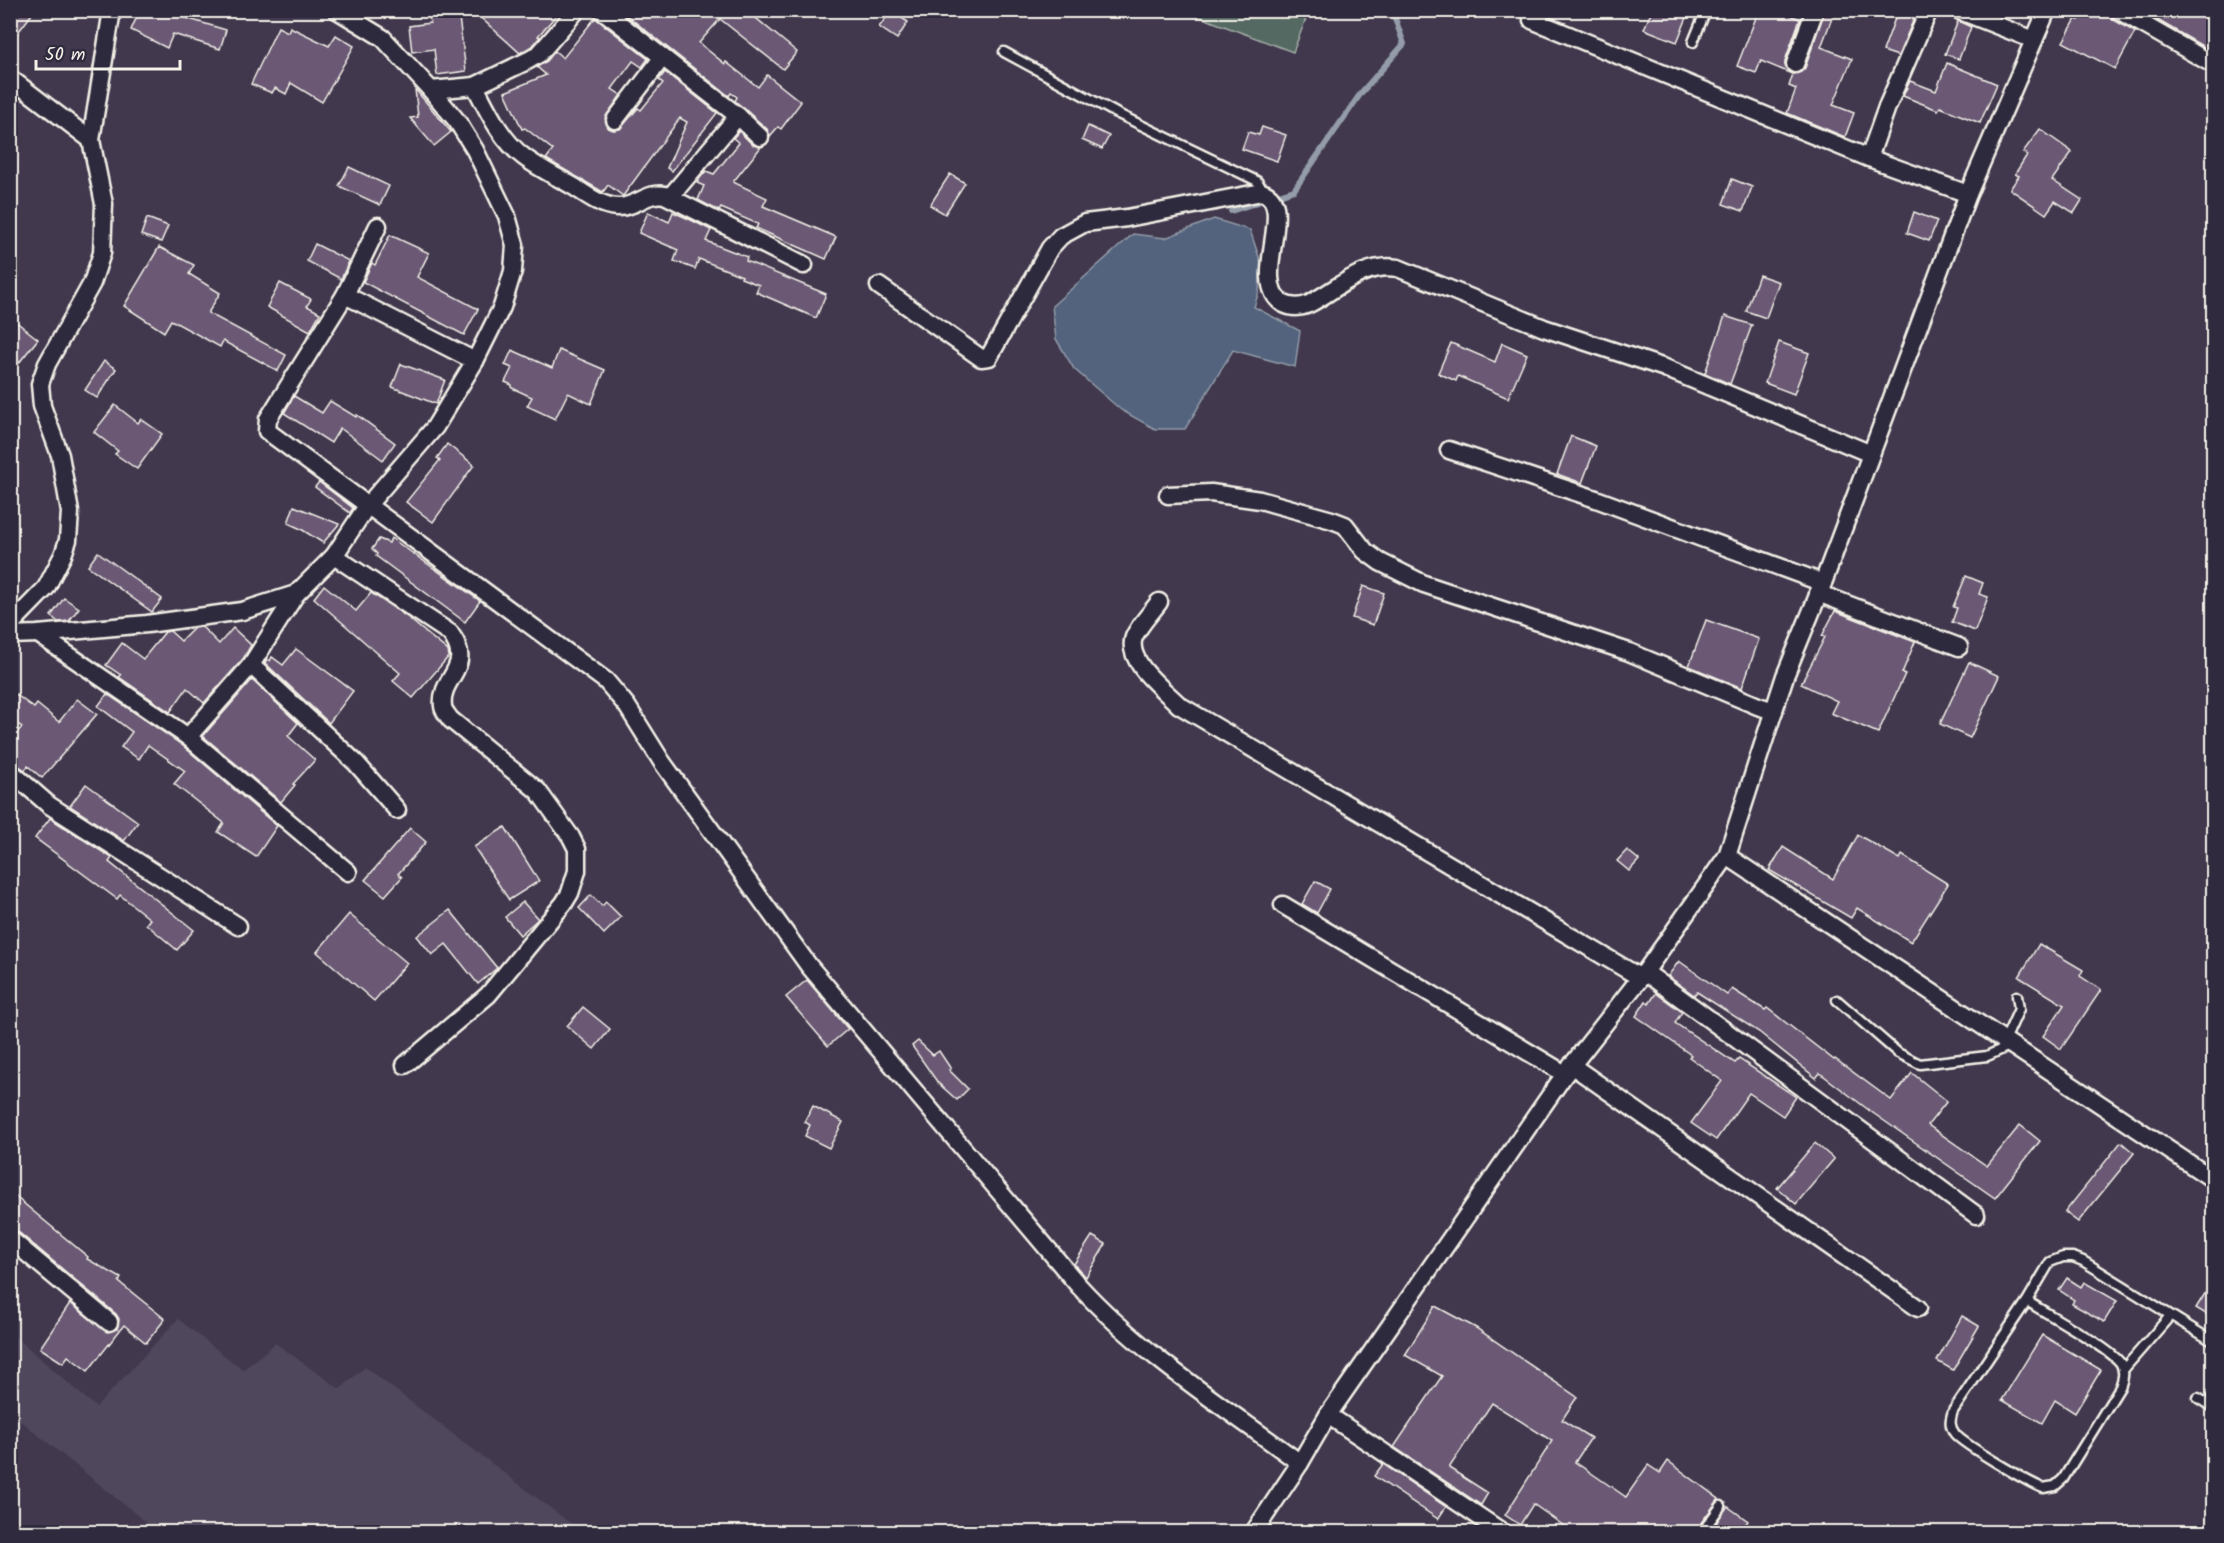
<svg xmlns="http://www.w3.org/2000/svg" width="2224" height="1543" viewBox="0 0 2224 1543" font-family="Kalam,sans-serif">
<style>
.built{fill:#50465c}
.green{fill:#546964;stroke:#a4ada6;stroke-width:1.5}
.water{fill:#53647e;stroke:#939ca8;stroke-width:1.5}
.lines{fill:none;stroke-linecap:round;stroke-linejoin:round}
.stream{stroke:#939ca8;stroke-width:6}
.building{fill:#6a5974;stroke:#f4f1e8;stroke-width:1.5}
.lane-casing{stroke:#f4f1e8;stroke-width:13}
.street-casing{stroke:#f4f1e8;stroke-width:21}
.lane{stroke:#2f2a3d;stroke-width:8}
.street{stroke:#2f2a3d;stroke-width:16}
</style>
<rect width="100%" height="100%" fill="#41384e"/>
<filter id="ink" filterUnits="userSpaceOnUse"><feTurbulence type="fractalNoise" baseFrequency=".0167" numOctaves="2"/><feDisplacementMap in="SourceGraphic" scale="12" xChannelSelector="R" yChannelSelector="G"/><feConvolveMatrix kernelMatrix="1 2 1 2 8 2 1 2 1" color-interpolation-filters="sRGB"/></filter>
<g filter="url(#ink)">
<polygon class="built" points="178,1319 243,1370 275,1343 340,1389 365,1367 582,1532 158,1532 11,1413 11,1333 96,1407"/>
<polygon class="green" points="1193,11 1193,10 1309,11 1293,52 1192,14"/>
<polygon class="water" points="1214,219 1250,230 1261,263 1259,291 1254,307 1300,331 1295,367 1233,350 1185,429 1155,429 1121,410 1074,369 1056,339 1052,306 1133,234 1165,238"/>
<g class="lines">
<polyline class="stream" points="1231,211 1294,190 1361,93 1404,44 1392,10"/>
</g>
<g class="building">
<polygon points="10,10 35,10 10,43"/>
<polygon points="140,10 178,10 176,15 226,30 220,49 173,34 167,48 131,30"/>
<polygon points="428,10 458,10 466,71 437,75 434,49 412,52 409,26 430,23"/>
<polygon points="472,10 561,10 538,36 540,37 532,46 520,53"/>
<polygon points="620,10 746,10 797,52 783,69 720,19 699,43 725,64 726,62 758,87 767,75 801,102 781,129 778,127 770,136 767,129 735,101 737,97 731,93 729,96"/>
<polygon points="1652,10 1690,10 1677,42 1644,29"/>
<polygon points="1759,10 1778,10 1800,19 1785,61 1785,66 1790,73 1761,61 1756,73 1737,66"/>
<polygon points="1825,10 1835,10 1821,47 1852,59 1833,105 1854,113 1845,137 1787,113 1796,89 1789,86 1793,74 1801,72 1805,68"/>
<polygon points="1898,10 1907,10 1916,14 1898,56 1883,51"/>
<polygon points="2084,10 2108,10 2112,19 2135,32 2115,69 2063,42 2076,19 2079,20"/>
<polygon points="2140,10 2214,10 2214,51 2204,47"/>
<polygon points="891,11 908,22 897,39 879,27"/>
<polygon points="595,18 648,59 642,67 633,61 612,89 621,95 605,118 608,128 613,130 620,129 638,108 641,110 663,83 659,80 665,72 717,113 672,171 667,168 687,122 680,118 623,196 608,185 603,192 546,159 553,150 525,128 522,129 505,92 546,75 537,67 547,61 555,51 563,58"/>
<polygon points="1958,21 1971,27 1959,59 1945,54"/>
<polygon points="278,27 288,32 290,27 329,46 336,35 354,46 322,102 291,83 286,94 275,88 272,93 251,84"/>
<polygon points="1947,63 1997,84 1980,123 1940,107 1938,110 1903,96 1910,81 1936,91"/>
<polygon points="415,89 451,132 434,146 410,118 418,117"/>
<polygon points="1088,126 1109,136 1102,149 1082,140"/>
<polygon points="1262,127 1286,135 1277,161 1242,149 1248,132 1259,135"/>
<polygon points="2040,129 2072,152 2052,180 2082,200 2074,213 2055,201 2046,214 2010,189 2019,176 2015,174 2027,155 2023,152"/>
<polygon points="739,131 753,145 761,147 733,182 767,198 763,206 836,237 826,259 756,228 758,224 721,208 719,211 698,200 704,186 697,183 700,178 706,171 714,174 739,143 733,138"/>
<polygon points="349,167 389,186 380,205 339,186"/>
<polygon points="950,174 965,183 945,214 930,205"/>
<polygon points="1732,179 1752,187 1743,211 1723,204"/>
<polygon points="648,212 669,222 673,212 689,219 711,230 706,241 747,257 746,261 826,294 816,318 756,292 759,285 741,278 742,276 699,259 695,269 674,261 678,250 639,233"/>
<polygon points="1914,212 1937,221 1929,241 1907,233"/>
<polygon points="147,218 168,226 161,242 141,235"/>
<polygon points="390,235 429,253 417,277 478,309 464,335 363,282 372,263 375,265"/>
<polygon points="315,244 349,261 341,279 307,261"/>
<polygon points="159,247 194,265 189,274 220,293 208,313 286,355 278,371 223,341 220,347 171,320 164,332 124,306"/>
<polygon points="1759,275 1779,282 1766,318 1746,311"/>
<polygon points="280,283 311,299 307,306 320,313 310,331 267,307"/>
<polygon points="1725,316 1752,325 1730,384 1705,373"/>
<polygon points="10,317 38,339 10,374"/>
<polygon points="1779,342 1809,353 1794,394 1765,383"/>
<polygon points="1451,343 1495,362 1502,343 1527,354 1508,398 1458,376 1456,381 1438,373"/>
<polygon points="512,350 552,368 559,350 605,370 591,404 568,393 555,419 527,406 532,397 512,388 512,385 505,382 512,368 505,365"/>
<polygon points="104,361 116,369 97,398 85,390"/>
<polygon points="401,364 445,380 436,404 392,387"/>
<polygon points="294,396 322,413 330,401 356,417 357,415 395,443 383,460 340,428 331,443 284,413"/>
<polygon points="115,405 138,423 141,419 162,434 137,469 115,454 118,451 94,432"/>
<polygon points="1571,436 1596,446 1582,483 1557,474"/>
<polygon points="447,444 474,465 433,522 406,502 440,460 437,458"/>
<polygon points="319,482 353,508 350,513 315,487"/>
<polygon points="294,506 339,524 323,543 301,529 288,523"/>
<polygon points="391,538 480,601 465,622 376,556 377,554 372,549 379,539 389,543"/>
<polygon points="98,552 162,599 152,612 88,566"/>
<polygon points="1966,576 1983,583 1979,594 1988,597 1975,631 1952,622 1957,608 1953,607"/>
<polygon points="324,585 356,611 371,593 407,617 448,651 449,656 413,698 393,681 400,673 314,598"/>
<polygon points="1363,586 1384,593 1373,625 1352,618"/>
<polygon points="64,598 79,608 69,621 58,622 51,616"/>
<polygon points="1835,611 1915,642 1902,673 1905,674 1878,733 1831,713 1837,701 1801,684 1825,637 1822,636"/>
<polygon points="1706,620 1759,639 1742,688 1689,666"/>
<polygon points="202,627 219,644 233,628 251,645 243,659 204,703 187,688 170,712 119,677 121,675 106,665 122,643 143,659 165,632 170,631 181,641 194,628"/>
<polygon points="296,649 353,691 329,723 265,663 267,659 270,661 272,657 283,665"/>
<polygon points="1969,662 1999,676 1970,738 1940,724"/>
<polygon points="252,680 298,723 288,736 315,760 293,784 295,785 281,802 203,736"/>
<polygon points="10,690 34,708 37,704 59,722 77,699 97,714 42,778 28,766 25,770 10,761 10,741 22,727 10,719"/>
<polygon points="107,694 182,745 277,826 256,857 218,832 224,823 174,784 185,771 148,745 139,759 121,747 132,732 98,706"/>
<polygon points="86,784 138,822 124,841 70,806"/>
<polygon points="50,818 112,858 109,862 194,930 177,950 146,924 150,919 120,895 117,899 35,838"/>
<polygon points="505,827 539,881 509,900 474,847"/>
<polygon points="410,828 426,842 398,874 402,877 385,896 365,880"/>
<polygon points="1858,835 1900,859 1902,855 1948,884 1911,942 1857,908 1851,918 1769,870 1783,847 1833,879"/>
<polygon points="1627,850 1639,860 1629,871 1617,861"/>
<polygon points="1315,881 1330,889 1317,913 1302,904"/>
<polygon points="591,895 602,906 606,902 621,917 604,934 579,908"/>
<polygon points="523,902 538,919 520,935 505,917"/>
<polygon points="450,910 497,968 478,984 446,944 432,955 417,936"/>
<polygon points="349,914 407,963 374,1001 317,952"/>
<polygon points="2039,944 2083,970 2080,976 2101,990 2061,1049 2043,1036 2064,1005 2019,977"/>
<polygon points="1679,961 1727,995 1732,989 1765,1010 1767,1008 1834,1060 1835,1059 1891,1100 1912,1073 1947,1101 1928,1125 1987,1166 2020,1125 2040,1141 1995,1198 1870,1111 1820,1073 1816,1078 1759,1032 1697,992 1694,995 1668,976"/>
<polygon points="807,980 848,1029 828,1046 786,997"/>
<polygon points="1656,993 1682,1012 1675,1023 1735,1063 1739,1059 1796,1097 1783,1116 1749,1093 1716,1140 1691,1123 1722,1081 1689,1057 1691,1055 1636,1016 1646,1001 1649,1004"/>
<polygon points="583,1007 610,1029 594,1049 567,1026"/>
<polygon points="918,1041 933,1055 939,1051 951,1069 949,1070 968,1089 957,1100 938,1083 912,1046"/>
<polygon points="813,1106 843,1122 829,1148 805,1136 810,1125 805,1122"/>
<polygon points="2121,1142 2134,1153 2078,1222 2065,1212"/>
<polygon points="1815,1143 1834,1159 1796,1204 1777,1188"/>
<polygon points="10,1192 88,1257 87,1259 121,1278 119,1282 165,1319 146,1343 124,1325 88,1371 68,1356 63,1363 40,1348 70,1303 107,1332 117,1329 119,1319 116,1314 17,1231 10,1229"/>
<polygon points="1092,1236 1106,1244 1086,1277 1074,1264"/>
<polygon points="2067,1278 2081,1287 2084,1282 2117,1301 2104,1322 2072,1304 2074,1300 2059,1290"/>
<polygon points="2214,1279 2214,1319 2196,1308"/>
<polygon points="1435,1306 1476,1328 1577,1397 1562,1420 1591,1438 1575,1462 1597,1477 1626,1497 1648,1465 1660,1473 1668,1461 1719,1499 1697,1528 1696,1533 1574,1533 1533,1504 1520,1525 1505,1515 1552,1441 1492,1403 1449,1468 1488,1493 1481,1505 1394,1447 1442,1376 1405,1355"/>
<polygon points="1962,1316 1979,1326 1953,1370 1937,1361"/>
<polygon points="2042,1335 2101,1370 2075,1413 2055,1400 2042,1423 2002,1400"/>
<polygon points="1383,1464 1446,1507 1438,1519 1374,1476"/>
<polygon points="1727,1506 1748,1521 1740,1533 1710,1533"/>
</g>
<g class="lines">
<defs>
<g id="lane">
<polyline points="1693,42 1706,10"/>
<polyline points="1004,52 1116,113 1257,181 1264,192"/>
<polyline points="1837,1000 1898,1053 1920,1064 1987,1056 2011,1045"/>
<polyline points="2005,1040 2019,1009 2017,996"/>
<path d="M2027,1301C2045,1313 2112,1349 2121,1364C2125,1372 2123,1379 2120,1387L2063,1479L2055,1486L2043,1488C2029,1483 1963,1444 1955,1434C1949,1426 1950,1420 1953,1411L2027,1301L2050,1262L2063,1257H2073L2083,1261L2214,1342"/>
<polyline points="2123,1370 2170,1316"/>
<polyline points="2198,1398 2214,1408"/>
<polyline points="1702,1532 1721,1506"/>
</g>
<g id="street">
<polyline points="602,10 738,116 760,137"/>
<polyline points="1958,10 2034,40"/>
<polyline points="2118,10 2214,65"/>
<polyline points="1532,20 1869,158 1968,194"/>
<polyline points="1795,64 1815,10"/>
<polyline points="10,78 91,140"/>
<path d="M475,86C488,111 501,140 524,157C540,169 559,178 576,188C588,196 602,206 617,207C635,208 648,191 665,195L804,265"/>
<polyline points="431,90 475,86 529,60 539,54 577,10"/>
<polyline points="615,120 662,58"/>
<polyline points="1869,158 1887,107 1929,10"/>
<polyline points="670,197 738,116"/>
<path d="M378,226L345,295L268,419L267,431L606,681L627,706L662,762L809,966L1079,1286C1142,1355 1226,1408 1300,1463"/>
<path d="M879,286L981,358L989,357L1050,248L1061,236L1085,223L1127,218L1262,192C1298,204 1249,279 1282,303C1291,308 1300,308 1309,304C1338,289 1363,262 1398,268L1544,328L1665,368L1871,454"/>
<polyline points="345,295 475,361"/>
<polyline points="1449,450 1596,499 1823,583"/>
<polyline points="1168,495 1211,493 1260,500 1332,520 1345,525 1365,551 1380,562 1424,584 1629,652 1758,706 1774,711"/>
<path d="M334,556L450,633C476,668 439,677 443,706C443,711 448,715 450,719L538,791L571,837L577,849V871L570,893L564,903L488,995L405,1065"/>
<polyline points="1818,593 1959,647"/>
<path d="M1159,602C1151,613 1139,625 1134,637C1125,661 1163,689 1179,705L1641,978"/>
<polyline points="10,625 46,588 63,555 68,540 70,512 60,455 42,406 40,384 47,364 92,283 102,253 104,204 91,140 112,10"/>
<polyline points="38,634 188,737 348,872"/>
<polyline points="10,635 38,634 147,624 242,611 296,594 334,556 367,506 435,427 475,361 502,307 513,271 515,245 507,216 475,150 457,121 431,90 383,38 337,10"/>
<polyline points="251,665 356,763 397,810"/>
<polyline points="188,737 251,665 296,594"/>
<polyline points="10,771 49,805 238,926"/>
<polyline points="1727,856 2214,1180"/>
<polyline points="1283,905 1565,1074"/>
<polyline points="1645,972 1976,1215"/>
<polyline points="1571,1065 1918,1308"/>
<polyline points="10,1239 109,1322"/>
<polyline points="1328,1415 1502,1532"/>
<polyline points="1254,1532 1300,1463 1328,1415 1565,1074 1645,972 1727,856 1785,676 1823,583 1968,194 2047,10"/>
</g>
</defs>
<use href="#lane" class="lane-casing"/>
<use href="#street" class="street-casing"/>
<use href="#lane" class="lane"/>
<use href="#street" class="street"/>
</g>
</g>
<rect width="2224" height="1543" fill="none" stroke="#2f2a3d" stroke-width="36"/>
<rect x="18" y="18" width="2188" height="1507" fill="none" stroke="#f4f1e8" stroke-width="2" filter="url(#ink)"/>
<path d="M36 60v9h144v-9" fill="none" stroke="#f4f1e8" stroke-width="3"/>
<text x="45" y="60" font-size="18" fill="#f4f1e8" stroke="#2f2a3d" stroke-width="4.5" paint-order="stroke">50 m</text>
</svg>
